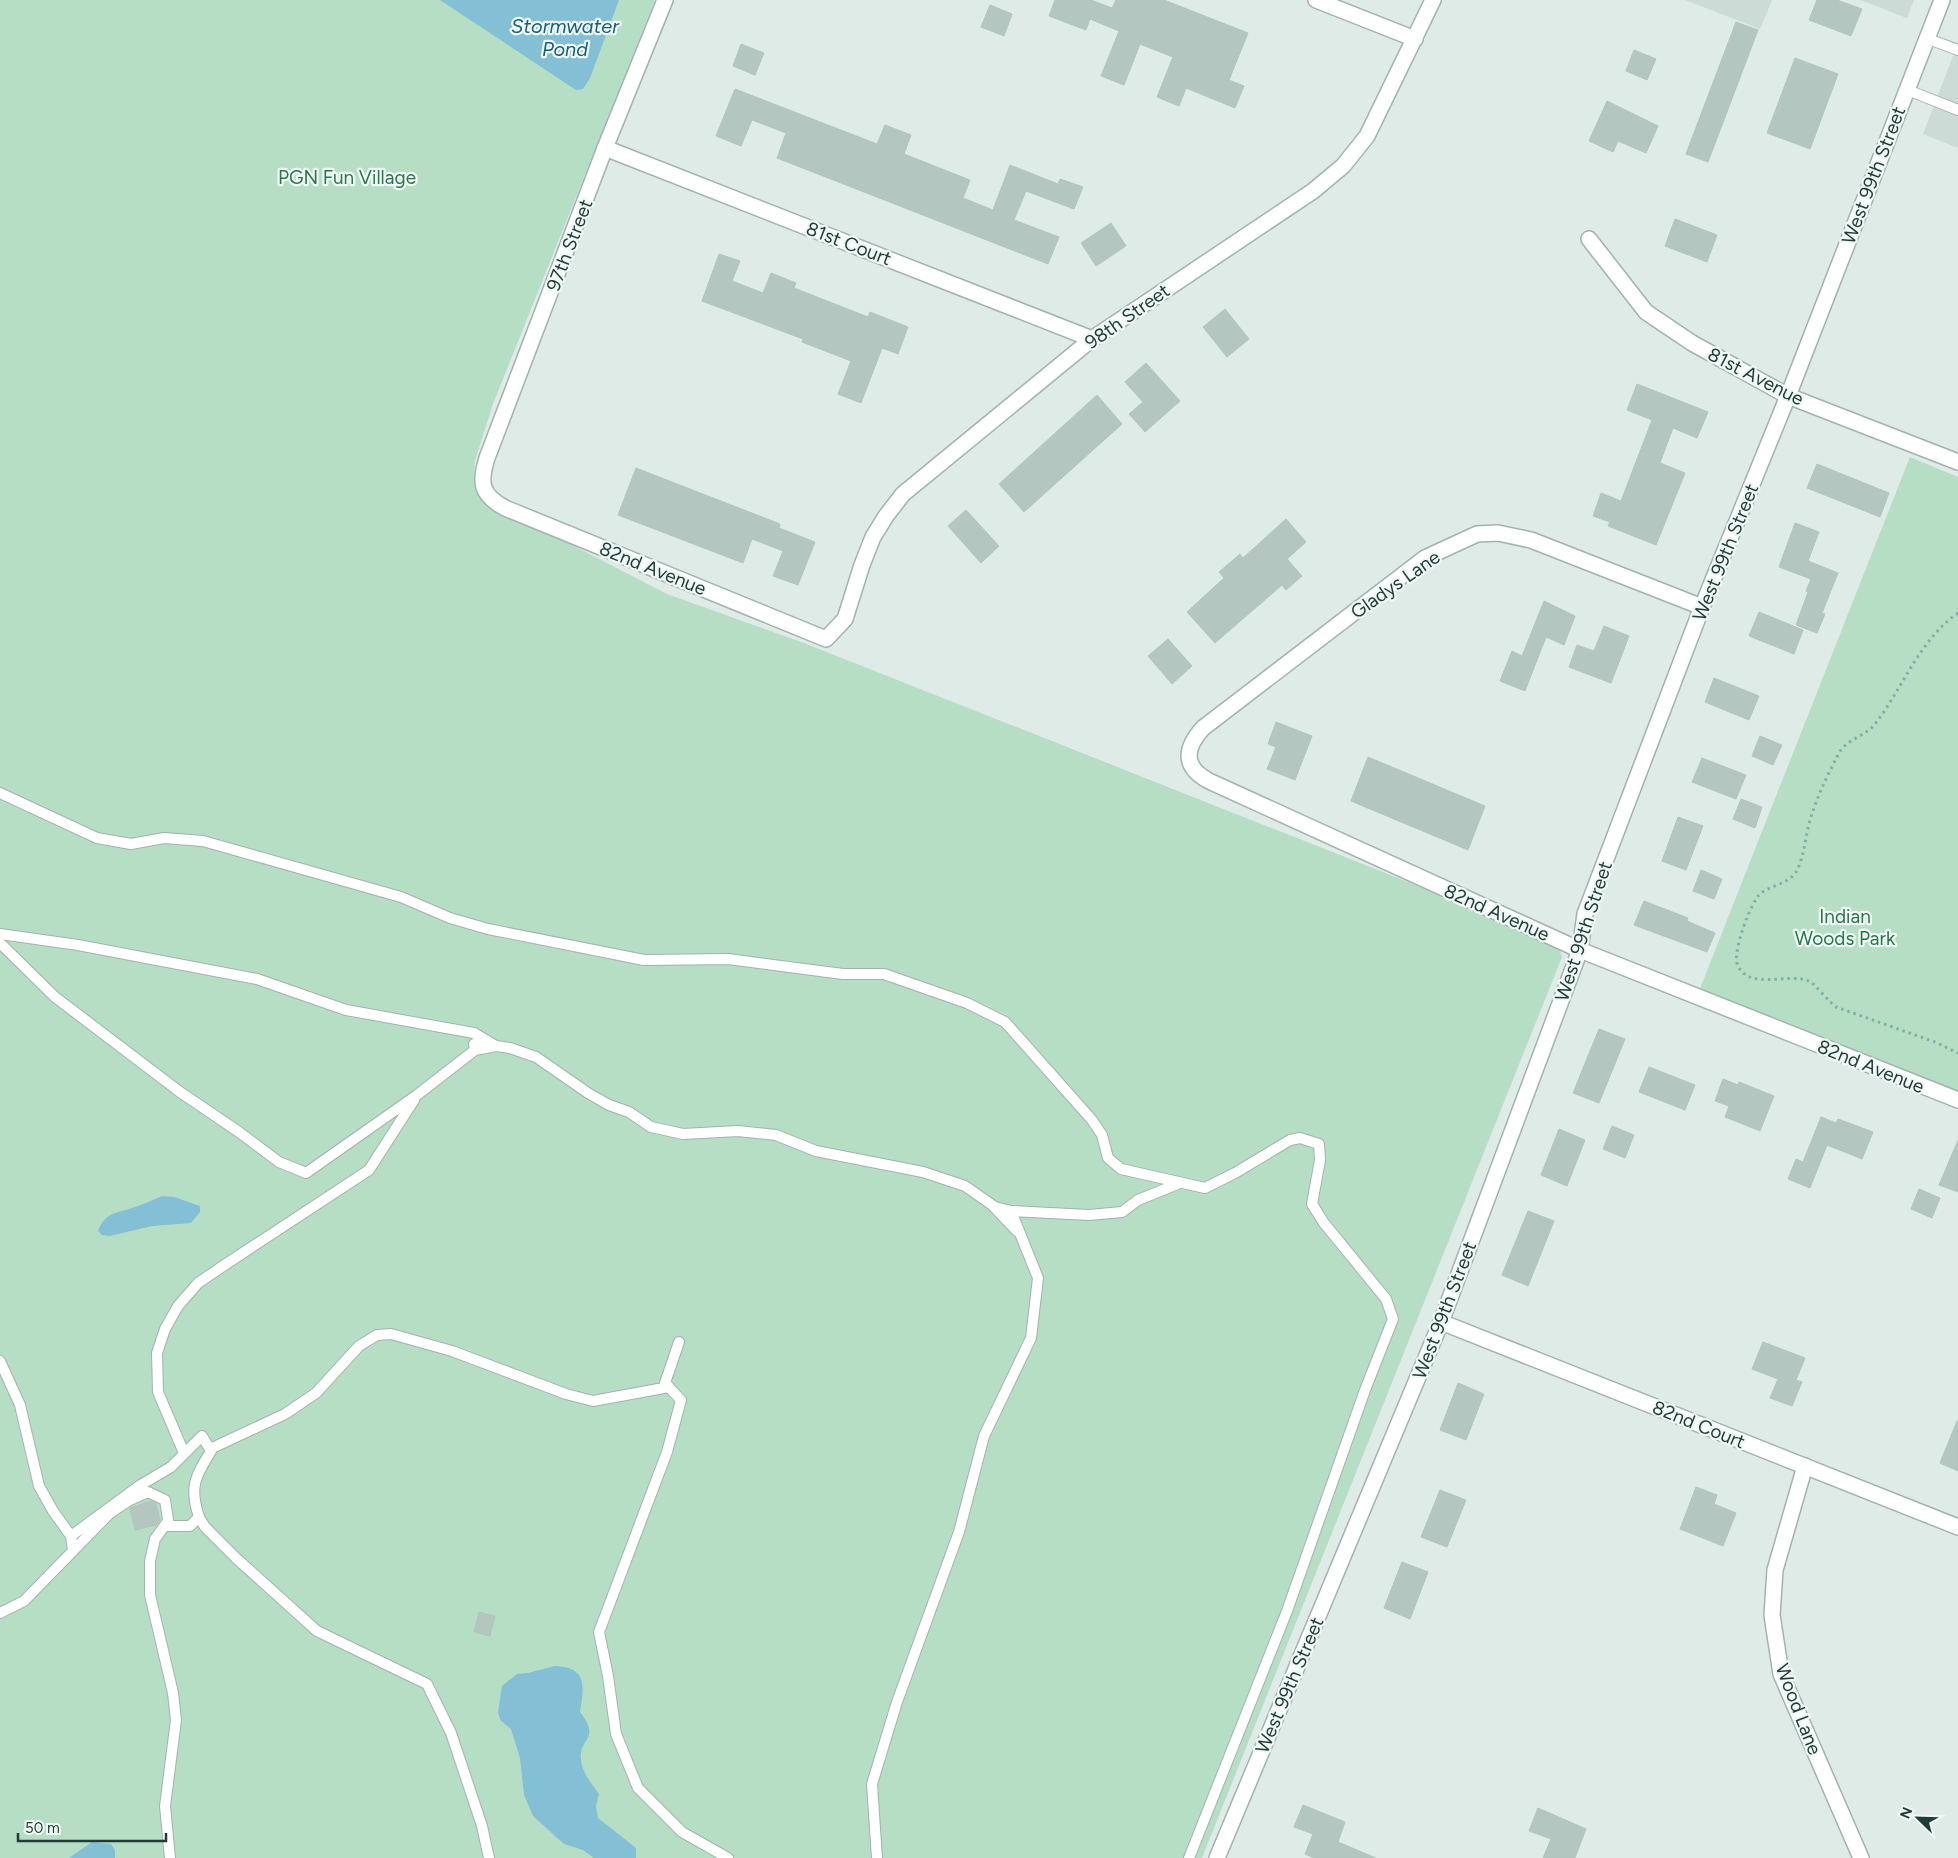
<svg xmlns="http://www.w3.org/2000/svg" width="1958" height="1858" viewBox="0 0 1958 1858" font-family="Figtree,sans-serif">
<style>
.built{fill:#cddbd6}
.green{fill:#b6dec5}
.water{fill:#83bfd5}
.building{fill:#b4c6c0;stroke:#b1c5bf}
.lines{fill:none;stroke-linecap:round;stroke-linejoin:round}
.lane-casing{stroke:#a2b3af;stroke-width:12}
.street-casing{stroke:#a2b3af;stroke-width:18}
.path{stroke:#7db1a6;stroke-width:3;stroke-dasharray:2.5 4;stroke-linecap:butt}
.lane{stroke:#fff;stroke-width:10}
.street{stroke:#fff;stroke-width:15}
.labels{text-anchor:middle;stroke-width:4.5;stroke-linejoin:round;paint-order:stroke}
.street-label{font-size:19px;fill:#1f3c38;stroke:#f0f8f5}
.park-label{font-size:19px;fill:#27764e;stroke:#f0f8f5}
.water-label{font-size:20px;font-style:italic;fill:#16607c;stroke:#f0f8f5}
</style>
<rect width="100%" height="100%" fill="#dfebe7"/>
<g class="built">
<polygon points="1685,0 1772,0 1760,29"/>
<polygon points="1860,0 1914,0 1907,18"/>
<polygon points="1958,43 1958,148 1923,134"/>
</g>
<g class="green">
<polygon points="0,0 655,0 493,404 475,461 474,476 479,494 486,506 500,515 566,542 667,594 804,643 1532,931 1559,948 1562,957 1202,1858 0,1858"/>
<polygon points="1910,457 1958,477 1958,1093 1699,991"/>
</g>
<g class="water">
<polygon points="440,0 619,0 590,78 583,89 576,90"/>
<path d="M162,1196L174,1197L200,1206V1212L191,1223L152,1226L110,1236L102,1235L98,1231C106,1212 114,1214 132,1208C142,1205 152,1200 162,1196Z"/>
<path d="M555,1666C588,1667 584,1687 580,1712C602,1740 578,1738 581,1759C582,1773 592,1784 599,1794L596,1806L598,1818L636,1848V1858H594L583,1850L564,1844L533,1816L524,1795L520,1758L511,1729L501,1721L498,1713L502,1686L517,1674L528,1673Z"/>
<polygon points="92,1842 111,1844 115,1850 115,1858 69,1858"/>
</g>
<g class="building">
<polygon points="1055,0 1091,0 1112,8 1116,0 1164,0 1248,33 1229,80 1244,86 1235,108 1186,88 1179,106 1157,97 1173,57 1140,44 1124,85 1101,76 1119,31 1090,19 1086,30 1049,16"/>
<polygon points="1817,0 1837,0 1862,9 1851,36 1809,20"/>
<polygon points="990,5 1012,14 1004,36 981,27"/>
<polygon points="1736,22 1758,30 1708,162 1686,154"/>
<polygon points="741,44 764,53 755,75 733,66"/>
<polygon points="1634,50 1656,59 1647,80 1626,71"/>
<polygon points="1795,58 1838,74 1810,149 1767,133"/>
<polygon points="735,89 877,144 885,125 911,135 904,154 970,180 963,198 993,210 1010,165 1058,184 1060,179 1083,187 1074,209 1026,191 1014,220 1059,237 1048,264 777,158 786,133 752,120 741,146 716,136"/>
<polygon points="1607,101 1658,126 1646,153 1618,141 1613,152 1589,141"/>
<polygon points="1675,219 1717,235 1707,262 1665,246"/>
<polygon points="1111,223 1126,246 1096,266 1081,243"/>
<polygon points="719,254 740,261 732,281 763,293 771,273 796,283 794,288 868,317 870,312 908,327 898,354 882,348 861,403 838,394 851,361 802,342 803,339 702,301"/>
<polygon points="1225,309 1249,339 1227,357 1203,327"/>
<polygon points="1146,363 1180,401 1145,432 1129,414 1143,402 1125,382"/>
<polygon points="1637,384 1708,412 1697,438 1673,428 1660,463 1685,473 1656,545 1608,526 1610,522 1593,516 1601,493 1621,501 1652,420 1627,410"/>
<polygon points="1097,395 1122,424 1024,512 999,484"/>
<polygon points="1817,464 1889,493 1880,517 1807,488"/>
<polygon points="636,468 780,524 779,528 815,542 798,585 773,576 783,551 752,539 743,563 618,515"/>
<polygon points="966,510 999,546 981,563 948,526"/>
<polygon points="1286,519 1306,542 1287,559 1302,576 1286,590 1282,585 1215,643 1187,612 1224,578 1219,572 1240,554 1243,558"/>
<polygon points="1795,523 1819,532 1808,561 1838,573 1822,613 1825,614 1817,633 1796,625 1808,592 1806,591 1811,579 1779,567"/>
<polygon points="1544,601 1575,616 1564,645 1546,637 1525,691 1500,681 1512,651 1522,656"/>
<polygon points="1759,612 1803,630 1794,654 1749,636"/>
<polygon points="1604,626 1629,636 1611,683 1569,667 1577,645 1594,651"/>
<polygon points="1168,639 1192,666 1172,684 1148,656"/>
<polygon points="1714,678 1759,696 1749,720 1705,702"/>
<polygon points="1276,722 1312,736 1295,780 1267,769 1276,747 1268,744"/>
<polygon points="1760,736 1782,745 1773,765 1752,756"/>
<polygon points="1368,757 1485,806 1468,850 1351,801"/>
<polygon points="1702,758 1746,775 1736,799 1692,782"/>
<polygon points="1741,799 1762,807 1755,828 1733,819"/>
<polygon points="1678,817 1703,826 1686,870 1662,861"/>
<polygon points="1701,870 1722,879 1714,899 1693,891"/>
<polygon points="1644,901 1688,918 1687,921 1715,933 1707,952 1634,925"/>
<polygon points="1599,1029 1625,1039 1599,1103 1573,1093"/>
<polygon points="1649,1067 1695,1085 1685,1110 1639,1092"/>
<polygon points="1723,1079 1738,1085 1739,1082 1774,1096 1760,1131 1725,1117 1729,1106 1715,1101"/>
<polygon points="1821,1117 1836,1123 1838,1119 1873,1132 1862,1159 1827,1145 1810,1188 1788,1179 1796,1159 1803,1162"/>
<polygon points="1612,1126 1634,1135 1625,1158 1603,1149"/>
<polygon points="1559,1129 1585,1140 1567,1186 1541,1175"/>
<polygon points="1958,1140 1958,1192 1939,1185"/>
<polygon points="1919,1189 1940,1198 1932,1218 1911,1209"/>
<polygon points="1528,1211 1554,1221 1528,1286 1502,1275"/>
<polygon points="1763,1342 1805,1358 1796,1380 1802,1382 1792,1406 1770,1398 1778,1379 1752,1369"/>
<polygon points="1458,1383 1484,1394 1466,1440 1440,1430"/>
<polygon points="1957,1421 1958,1421 1958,1471 1940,1463"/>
<polygon points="1696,1487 1717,1495 1714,1504 1736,1513 1723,1546 1680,1529"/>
<polygon points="1440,1490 1466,1500 1447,1547 1421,1537"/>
<polygon points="151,1501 156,1504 160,1520 156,1525 135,1530 130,1508"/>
<polygon points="1402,1562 1428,1572 1410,1619 1384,1608"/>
<polygon points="479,1612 495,1616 490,1636 474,1632"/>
<polygon points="1303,1805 1345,1822 1338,1842 1376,1858 1314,1858 1305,1854 1313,1834 1294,1827"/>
<polygon points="1538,1808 1586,1829 1575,1858 1543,1858 1551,1839 1529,1831"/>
</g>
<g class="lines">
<defs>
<g id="lane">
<polyline points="1926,38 1958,50"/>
<polyline points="1905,89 1958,110"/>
<polyline points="0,793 97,838 131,844 164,838 203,841 401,897 450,918 488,929 644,960 728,959 843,974 884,974 967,1003 1005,1022 1092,1120 1102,1135 1108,1158 1121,1169 1205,1188 1235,1173 1290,1140 1300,1138 1319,1144 1320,1160 1312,1204 1324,1223 1386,1299 1393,1319 1365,1390 1287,1611 1189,1858"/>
<polyline points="0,934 78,945 257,979 346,1010 474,1033"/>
<polyline points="0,943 55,997 180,1092 239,1132 279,1162 306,1173 417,1095 475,1050 496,1046 474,1033 486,1043 474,1044 475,1050"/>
<polyline points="496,1046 510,1048 536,1057 588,1093 609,1105 629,1112 651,1127 683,1134 738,1131 776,1135 816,1151 923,1172 965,1186 995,1207 1011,1211 1089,1215 1122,1212 1138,1200 1180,1183"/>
<polyline points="994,1207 1017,1231"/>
<polyline points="679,1342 665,1383 681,1400 667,1452 599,1632 608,1676 616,1734 638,1788 682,1832 728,1858"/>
<polyline points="0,1361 20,1405 39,1486 53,1511 71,1536"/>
<polyline points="210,1449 285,1414 316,1393 359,1346 377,1335 391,1334 452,1351 566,1394 593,1401 669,1387"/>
<polyline points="184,1453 158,1392 157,1353 165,1329 178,1306 198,1283 223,1266 369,1170 414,1100"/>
<polyline points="199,1517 205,1527 237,1559 317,1631 427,1684 451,1733 482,1826 489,1858"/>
<polyline points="168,1521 155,1539 150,1561 150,1595 173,1693 176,1720 165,1806 170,1858"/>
<path d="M0,1613L24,1601L110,1513L128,1501L148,1492L165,1500L169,1526H190L199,1517C189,1487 195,1477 211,1451L202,1436L171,1467L139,1486L71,1536L73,1550"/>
<polyline points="877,1858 872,1784 897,1702 959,1532 984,1436 1031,1338 1038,1278 1011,1211"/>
</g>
<g id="street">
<path d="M665,0L605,148L487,458C479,483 481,495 505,508L826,639L845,619L862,565L873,537L886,516L903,494L1092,339L1313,191L1343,166L1367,136L1433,0"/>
<polyline points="1316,0 1415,39"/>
<polyline points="605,148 1092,339"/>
<polyline points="1589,239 1646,312 1692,343 1788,396 1958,462"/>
<path d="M1702,607L1531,540L1498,533L1477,534L1425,558L1203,728C1184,749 1183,767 1209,781L1580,950L1958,1100"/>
<polyline points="1441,1322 1958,1527"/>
<polyline points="1805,1466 1775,1570 1772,1615 1781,1674 1861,1858"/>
<polyline points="1217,1858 1441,1322 1580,950 1585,914 1702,607 1788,396 1942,0"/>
</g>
</defs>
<use href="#lane" class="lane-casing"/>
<use href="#street" class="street-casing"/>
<path class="path" d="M1958,613C1919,640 1903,688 1875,724C1865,737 1845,739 1838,755C1828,774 1817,797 1811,817C1805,835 1805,856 1796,872C1788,884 1772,885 1761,893C1751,901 1733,951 1737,963C1746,992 1789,972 1809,981C1814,983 1829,1002 1836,1007L1935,1042L1958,1053"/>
<use href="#lane" class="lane"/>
<use href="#street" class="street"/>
</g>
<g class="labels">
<g class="street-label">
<text transform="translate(1873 175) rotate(-69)" y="7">West 99th Street</text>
<text transform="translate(849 243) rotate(21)" y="7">81st Court</text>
<text transform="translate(569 245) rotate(-69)" y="7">97th Street</text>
<text transform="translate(1127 316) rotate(-35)" y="7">98th Street</text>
<text transform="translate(1756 376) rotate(27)" y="7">81st Avenue</text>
<text transform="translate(1725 552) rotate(-68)" y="7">West 99th Street</text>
<text transform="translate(653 568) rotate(22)" y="7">82nd Avenue</text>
<text transform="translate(1395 584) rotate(-35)" y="7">Gladys Lane</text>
<text transform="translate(1497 912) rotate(24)" y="7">82nd Avenue</text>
<text transform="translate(1583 931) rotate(-72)" y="7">West 99th Street</text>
<text transform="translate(1871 1066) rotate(22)" y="7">82nd Avenue</text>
<text transform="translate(1444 1310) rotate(-69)" y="7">West 99th Street</text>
<text transform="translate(1699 1424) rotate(22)" y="7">82nd Court</text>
<text transform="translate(1289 1685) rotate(-67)" y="7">West 99th Street</text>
<text transform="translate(1799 1709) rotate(69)" y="7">Wood Lane</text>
</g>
<g class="park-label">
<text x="347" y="184">PGN Fun Village</text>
<text x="1845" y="923">Indian<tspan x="1845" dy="22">Woods Park</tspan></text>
</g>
<g class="water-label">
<text x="565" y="33">Stormwater<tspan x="565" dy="23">Pond</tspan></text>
</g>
</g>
<g transform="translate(1918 1818) rotate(293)" stroke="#f0f8f5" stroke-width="4" paint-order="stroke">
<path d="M0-4L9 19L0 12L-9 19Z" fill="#1f3c38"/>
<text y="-8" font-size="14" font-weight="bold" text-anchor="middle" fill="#1f3c38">N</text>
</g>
<path d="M18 1833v8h148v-8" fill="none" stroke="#1f3c38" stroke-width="2.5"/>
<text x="25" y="1833" font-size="15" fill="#1f3c38" stroke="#f0f8f5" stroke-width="4" paint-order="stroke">50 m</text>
</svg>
